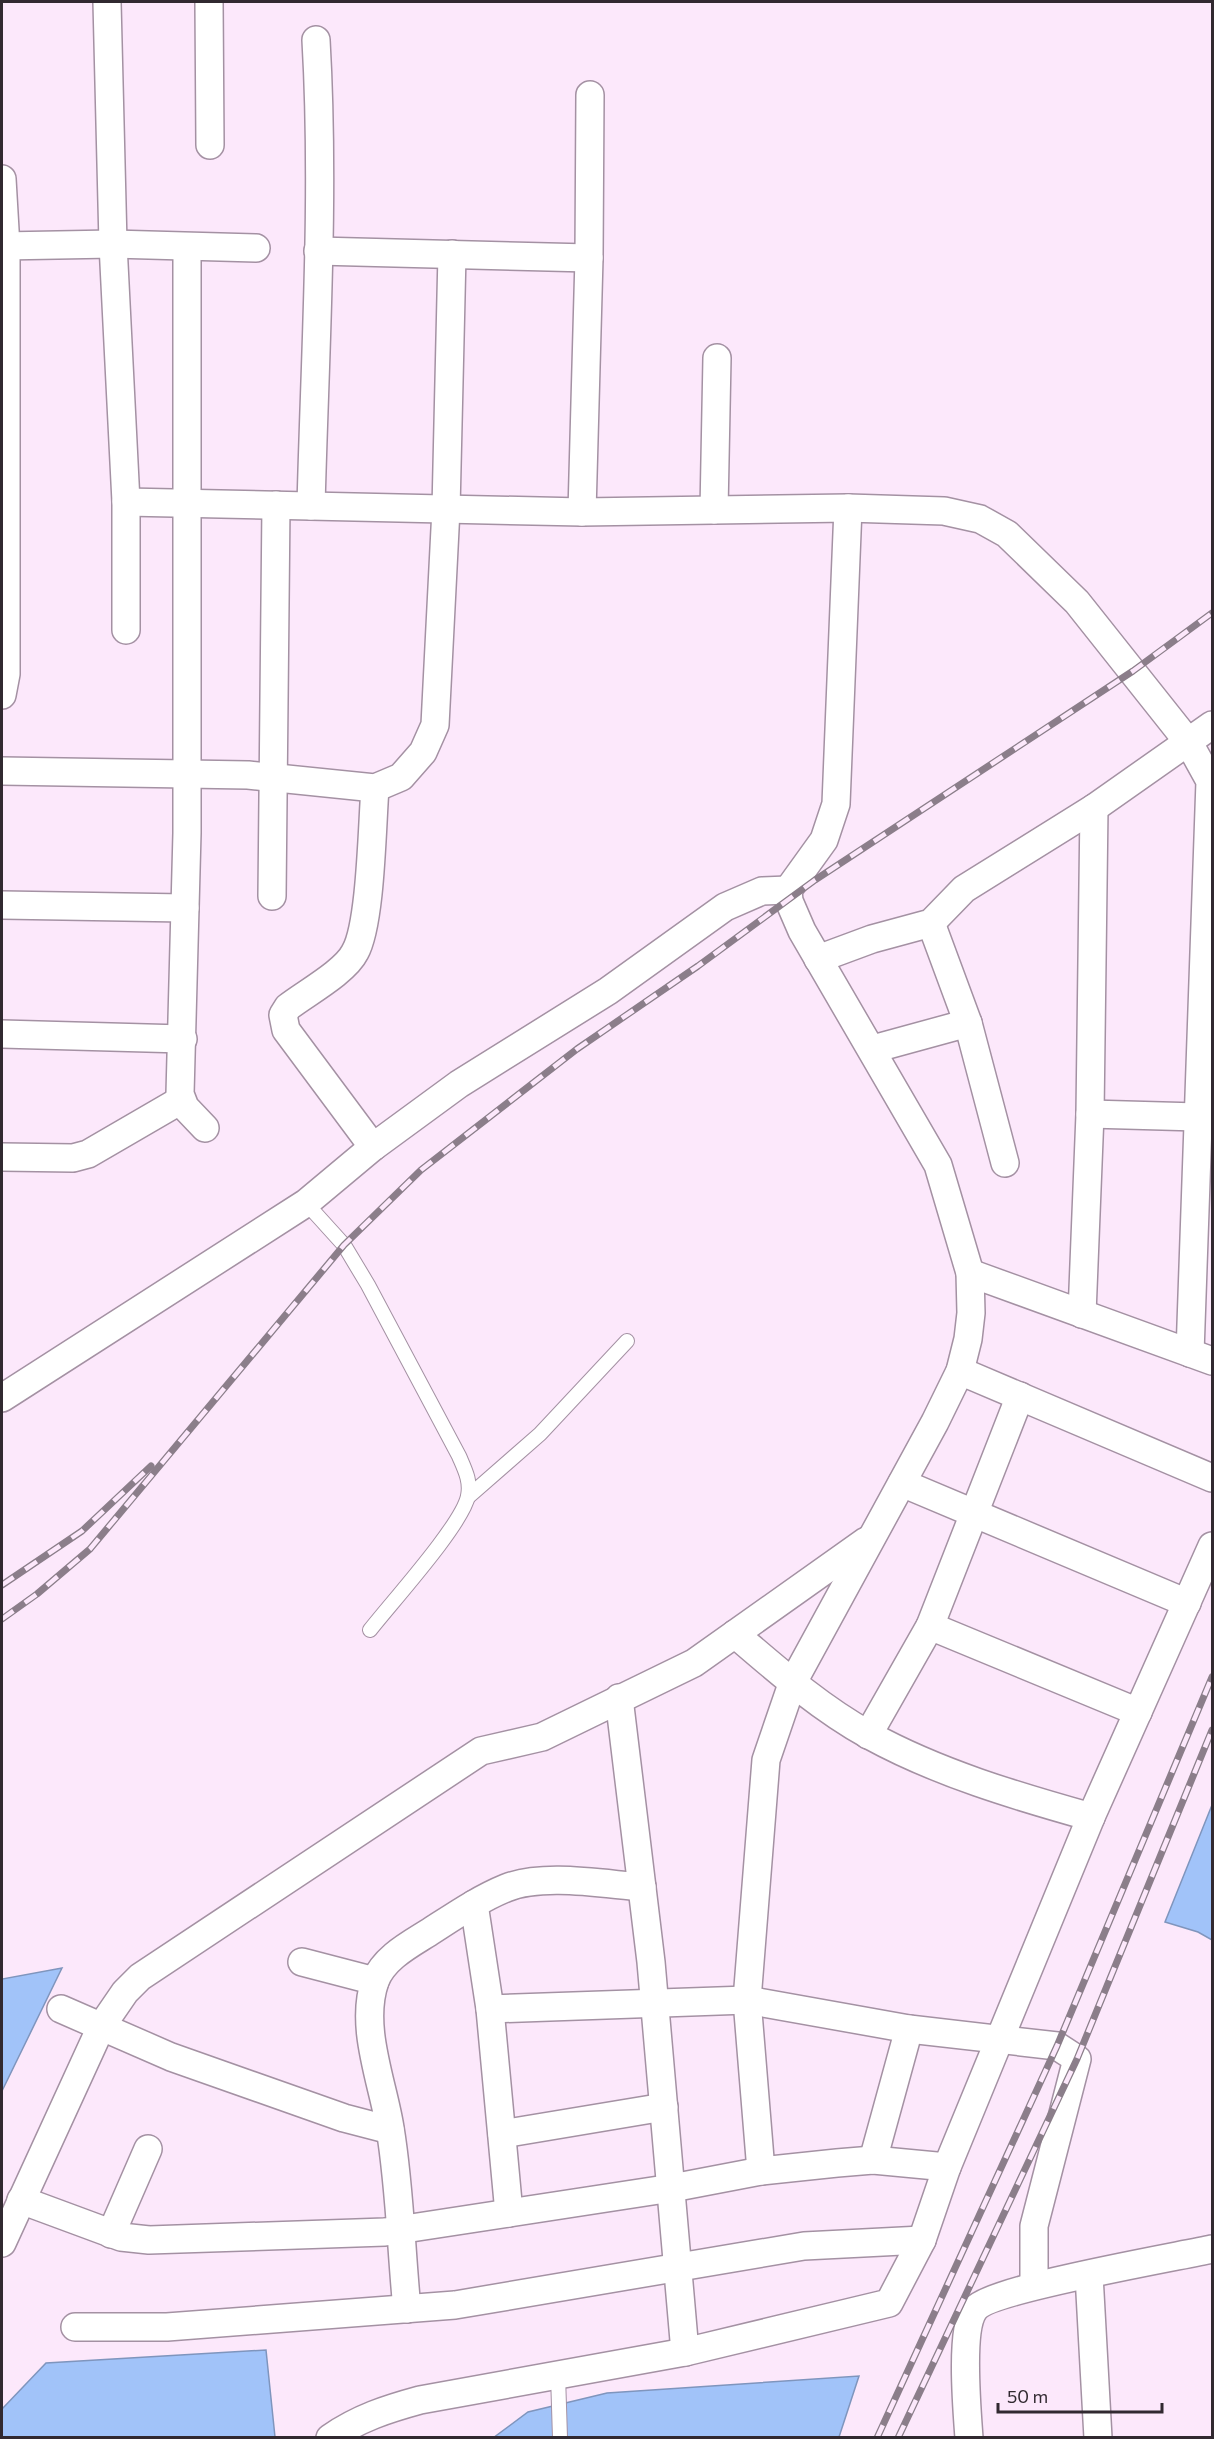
<svg xmlns="http://www.w3.org/2000/svg" width="1214" height="2439" viewBox="0 0 1214 2439" font-family="Commissioner,sans-serif">
<style>
.water{fill:#a1c3f9;stroke:#7f95bd;stroke-width:1.5}
.lines{fill:none;stroke-linecap:round;stroke-linejoin:round}
.lane-casing{stroke:#a491a3;stroke-width:16}
.street-casing{stroke:#a491a3;stroke-width:30}
.lane{stroke:#fff;stroke-width:14}
.street{stroke:#fff;stroke-width:27}
.rail-casing{stroke:#8b7e8a;stroke-width:7}
.rail{stroke:#fce8fb;stroke-width:4.5;stroke-dasharray:14;stroke-linecap:butt}
</style>
<rect width="100%" height="100%" fill="#fce8fb"/>
<g class="water">
<polygon points="1212,1805 1212,1940 1198,1932 1165,1922"/>
<polygon points="62,1968 2,2091 2,1979"/>
<polygon points="266,2350 275,2437 2,2437 2,2409 46,2363"/>
<polygon points="859,2376 839,2437 493,2438 528,2412 607,2393"/>
</g>
<g class="lines">
<defs>
<g id="lane">
<path d="M306,1203L344,1245L368,1285L459,1456C465,1470 471,1481 468,1496C462,1525 391,1603 370,1630"/>
<polyline points="468,1497 540,1434 627,1341"/>
<polyline points="558,2375 560,2438"/>
</g>
<g id="street">
<polyline points="107,2 113,244 126,502 126,630"/>
<polyline points="209,2 210,145"/>
<polyline points="2,179 6,247 6,674 2,695"/>
<polyline points="2,246 113,244 256,248"/>
<polyline points="187,247 187,833 180,1094 185,1107 205,1128"/>
<polyline points="318,251 589,258"/>
<polyline points="126,502 582,512 848,508 944,511 980,519 1007,534 1077,602 1189,743 1210,781 1190,1353"/>
<path d="M311,506C315,351 325,195 316,40"/>
<polyline points="714,510 717,358"/>
<polyline points="582,512 589,258 590,95"/>
<polyline points="2,771 248,775 375,788 401,777 423,752 435,725 446,509 452,254"/>
<polyline points="272,896 276,505"/>
<polyline points="2,905 185,908"/>
<polyline points="931,923 968,1023 1005,1163"/>
<polyline points="818,959 872,939 931,923 964,889 1094,808 1212,725"/>
<polyline points="2,1034 183,1039"/>
<polyline points="873,1049 968,1023"/>
<polyline points="1090,1114 1198,1117"/>
<path d="M373,1147L286,1030L283,1015L288,1007C306,993 345,972 355,952C371,924 372,825 375,788"/>
<polyline points="2,1157 73,1158 88,1154 181,1100"/>
<polyline points="970,1273 1212,1361"/>
<polyline points="1082,1314 1090,1114 1094,808"/>
<polyline points="960,1371 1212,1478"/>
<polyline points="2,1398 306,1203 373,1147 459,1084 608,991 725,907 762,891 788,890"/>
<polyline points="902,1483 1187,1603"/>
<polyline points="930,1626 1138,1712"/>
<path d="M735,1634C777,1670 820,1708 869,1735C938,1773 1016,1796 1091,1817"/>
<polyline points="619,1698 651,1962 685,2352"/>
<polyline points="868,1735 930,1626 1020,1396"/>
<polyline points="474,1904 490,2009 509,2213"/>
<polyline points="302,1962 375,1981"/>
<polyline points="61,2009 171,2057 344,2118 390,2130"/>
<polyline points="490,2009 747,2000 909,2029 1057,2046 1077,2059 1034,2226 1034,2285"/>
<polyline points="502,2134 664,2107"/>
<polyline points="873,2160 909,2029"/>
<polyline points="761,2171 747,2000 766,1760 792,1684 935,1422 960,1371 968,1339 971,1313 970,1273 938,1165 802,931 789,901 788,890 824,840 836,804 848,508"/>
<polyline points="21,2200 121,2237 149,2240 385,2232 672,2188 761,2171 837,2163 873,2160 947,2167"/>
<polyline points="111,2234 148,2149"/>
<polyline points="2,2243 101,2027 125,1992 140,1977 481,1751 542,1737 694,1663 866,1541"/>
<polyline points="1089,2275 1098,2438"/>
<path d="M407,2309C401,2249 400,2188 390,2128C383,2083 359,2027 375,1981C384,1958 409,1945 428,1933C453,1917 479,1899 506,1888C543,1873 603,1884 642,1887"/>
<polyline points="75,2327 167,2327 455,2305 804,2246 922,2240"/>
<path d="M330,2438C359,2418 387,2409 420,2400L685,2352L889,2303L922,2240L947,2167L1091,1817L1212,1546"/>
<path d="M969,2438C967,2411 960,2330 974,2310C989,2289 1176,2257 1212,2249"/>
</g>
</defs>
<use href="#lane" class="lane-casing"/>
<use href="#street" class="street-casing"/>
<use href="#lane" class="lane"/>
<use href="#street" class="street"/>
<defs>
<g id="rail">
<polyline points="2,1585 82,1531 151,1466"/>
<polyline points="2,1619 37,1594 90,1549 344,1245 421,1170 577,1049 698,966 815,880 1133,671 1212,613"/>
<polyline points="877,2438 1057,2046 1212,1677"/>
<polyline points="898,2438 1077,2059 1212,1730"/>
</g>
</defs>
<use href="#rail" class="rail-casing"/>
<use href="#rail" class="rail"/>
</g>
<rect width="1214" height="2439" fill="none" stroke="#312930" stroke-width="6"/>
<path d="M998 2403v9h164v-9" fill="none" stroke="#312930" stroke-width="3"/>
<text x="1007" y="2403" font-size="18" fill="#312930" stroke="#fce8fb" stroke-width="4.5" paint-order="stroke">50 m</text>
</svg>
